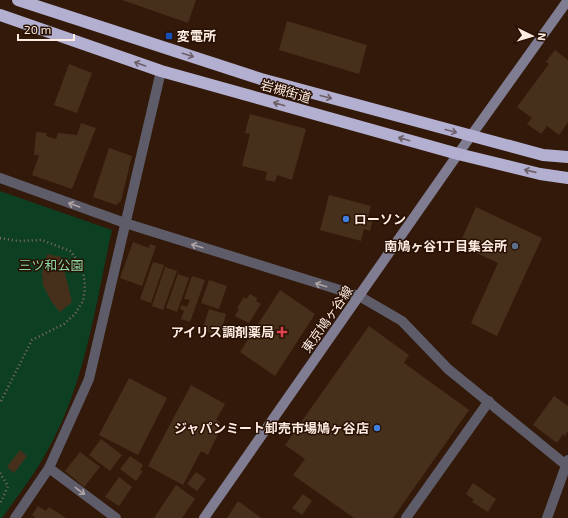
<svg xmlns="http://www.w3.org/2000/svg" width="568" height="518" viewBox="0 0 568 518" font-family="'Exo 2','Noto Sans JP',sans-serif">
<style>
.green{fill:#0d3f23}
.building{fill:#47301b}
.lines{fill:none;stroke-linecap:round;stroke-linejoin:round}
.path{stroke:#836d60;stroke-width:2.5;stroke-dasharray:1 3;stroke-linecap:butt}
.street{stroke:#5e5c69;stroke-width:10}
.secondary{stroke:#807d93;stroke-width:10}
.highway{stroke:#b3afd0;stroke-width:12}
.oneway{stroke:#6e606a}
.oneway2{stroke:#aea4a6}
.transit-dot{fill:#1a4fb4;stroke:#281003;stroke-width:1.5}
.shop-dot{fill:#3f7fe0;stroke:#281003;stroke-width:1.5}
.service-dot{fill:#5c6f8a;stroke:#281003;stroke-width:1.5}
.health-dot{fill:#e0444e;stroke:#281003;stroke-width:1.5}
.labels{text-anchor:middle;stroke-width:3;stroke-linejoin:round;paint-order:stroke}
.poi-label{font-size:13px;font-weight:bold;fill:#feece3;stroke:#281003;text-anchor:end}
.street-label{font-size:13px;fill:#feece3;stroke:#281003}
.park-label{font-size:13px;fill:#8ad9a5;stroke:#281003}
</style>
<rect width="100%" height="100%" fill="#32190a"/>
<path class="green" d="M0,191L112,230C96,302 86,379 51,444C38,470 19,494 2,518H0Z"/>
<g class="building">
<polygon points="122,0 196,0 188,23"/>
<polygon points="287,21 367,45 359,74 279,50"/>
<polygon points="555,50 568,60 568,122 559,135 547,126 541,134 527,124 532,118 517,107 549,64 546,62"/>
<polygon points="69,64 92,73 77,113 54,105"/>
<polygon points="250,114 306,129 292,180 277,175 275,182 265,180 267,172 242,166 250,134 245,133"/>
<polygon points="81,123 96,128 72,189 32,175 39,155 34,155 36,132 47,133 46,136 56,139 58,133 77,135"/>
<polygon points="109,148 132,156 121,201 116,205 93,197"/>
<polygon points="329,195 371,206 368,217 373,219 370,231 364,229 361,241 320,230"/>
<polygon points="476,207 542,238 497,336 471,323 498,263 459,245"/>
<polygon points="133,242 149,248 150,244 156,246 142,286 120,278"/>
<polygon points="47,254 61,257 72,302 60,312 51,301 43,285 42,273"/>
<polygon points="153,262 164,265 151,303 140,299"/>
<polygon points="165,267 177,271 163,310 152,306"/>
<polygon points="178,274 189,278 177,312 166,308"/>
<polygon points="192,276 205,280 190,322 181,319 184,311 180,309 182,305 187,307 190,300 184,299"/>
<polygon points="209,280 227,286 219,309 201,303"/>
<polygon points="280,290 315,314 275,376 240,352"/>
<polygon points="250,294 257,298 256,301 261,304 249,323 235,316 239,309 237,308 244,297 246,299"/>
<polygon points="209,309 226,314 220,336 202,330"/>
<polygon points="369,326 409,355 404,363 469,410 393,518 354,518 293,475 305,459 285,445"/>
<polygon points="129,378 167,398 138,455 99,435"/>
<polygon points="191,385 225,404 216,420 220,422 215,433 218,434 208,455 201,451 183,485 148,466"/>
<polygon points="554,396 568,406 568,431 565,436 563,434 557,443 533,425"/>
<polygon points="101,439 122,455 110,471 89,455"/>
<polygon points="20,450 27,456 14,473 7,467"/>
<polygon points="80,452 100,467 84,487 65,471"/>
<polygon points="130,456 143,465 140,470 143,471 136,481 120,469"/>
<polygon points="196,472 206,479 197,491 187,484"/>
<polygon points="119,477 132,487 119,506 105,497"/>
<polygon points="473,483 496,499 488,512 472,502 474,500 466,494"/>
<polygon points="176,485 195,499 182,518 154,518"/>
<polygon points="303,494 312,501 302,515 292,508"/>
<polygon points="238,501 261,518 227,518"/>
<polygon points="38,506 46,511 49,507 66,518 36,518 32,515"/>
</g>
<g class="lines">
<g class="path">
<polyline points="0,238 18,241 42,240 70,251 79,262 84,277 85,289 83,301 75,314 64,324 32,340 0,403"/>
<polyline points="0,473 8,486 0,504"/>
</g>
<g class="street">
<polyline points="0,178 125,223 359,296 402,321 448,369 566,465"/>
<polyline points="49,468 116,518"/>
<polyline points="15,518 49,468 89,379 161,71"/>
<polyline points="406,518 489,401"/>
<polyline points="547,518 568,460"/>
</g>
<polyline class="secondary" points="204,518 458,154 568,0"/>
<g class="highway">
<polyline points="18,0 261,79 543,155 568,157"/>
<polyline points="0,15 161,71 458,154 540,174 568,178"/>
</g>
</g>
<defs><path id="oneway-shaft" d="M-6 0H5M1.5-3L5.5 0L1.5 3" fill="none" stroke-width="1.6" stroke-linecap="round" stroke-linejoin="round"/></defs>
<g class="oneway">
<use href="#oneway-shaft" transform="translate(188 55) rotate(18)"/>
<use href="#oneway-shaft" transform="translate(140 64) rotate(-161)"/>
<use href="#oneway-shaft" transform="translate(326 97) rotate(15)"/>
<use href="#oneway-shaft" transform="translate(279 104) rotate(-164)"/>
<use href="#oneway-shaft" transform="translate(451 131) rotate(15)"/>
<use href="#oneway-shaft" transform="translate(404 139) rotate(-164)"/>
<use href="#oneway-shaft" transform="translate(530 171) rotate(-167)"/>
</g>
<g class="oneway2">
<use href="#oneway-shaft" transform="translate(74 205) rotate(-160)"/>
<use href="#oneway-shaft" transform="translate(197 246) rotate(-163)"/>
<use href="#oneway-shaft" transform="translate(321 285) rotate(-163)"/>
<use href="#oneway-shaft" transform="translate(80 491) rotate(37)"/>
</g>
<rect class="transit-dot" x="165" y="32" width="8" height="8" rx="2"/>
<g class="shop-dot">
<circle cx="346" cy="219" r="4"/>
<circle cx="377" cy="428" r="4"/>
</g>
<circle class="service-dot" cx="515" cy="246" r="4"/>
<path class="health-dot" d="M280 326h4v4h4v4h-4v4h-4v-4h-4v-4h4z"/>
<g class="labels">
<g class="poi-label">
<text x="177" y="41" text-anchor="start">変電所</text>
<text x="354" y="224" text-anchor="start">ローソン</text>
<text x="507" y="251">南鳩ヶ谷1丁目集会所</text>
<text x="274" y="337">アイリス調剤薬局</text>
<text x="369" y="433">ジャパンミート卸売市場鳩ヶ谷店</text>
</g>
<g class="street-label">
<text transform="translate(286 91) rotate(16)" y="5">岩槻街道</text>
<text transform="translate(327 319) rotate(-55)" y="5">東京鳩ヶ谷線</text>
</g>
<g class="park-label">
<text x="51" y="270">三ツ和公園</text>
</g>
</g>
<g transform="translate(532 36) rotate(95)" stroke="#281003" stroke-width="3" paint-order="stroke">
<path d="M0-3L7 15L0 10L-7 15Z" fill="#feece3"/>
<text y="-6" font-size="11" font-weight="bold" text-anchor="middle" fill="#feece3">N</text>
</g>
<path d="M18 34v6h56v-6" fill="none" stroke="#feece3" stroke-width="2"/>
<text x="24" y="34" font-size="12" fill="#feece3" stroke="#281003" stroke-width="3" paint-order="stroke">20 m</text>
</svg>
